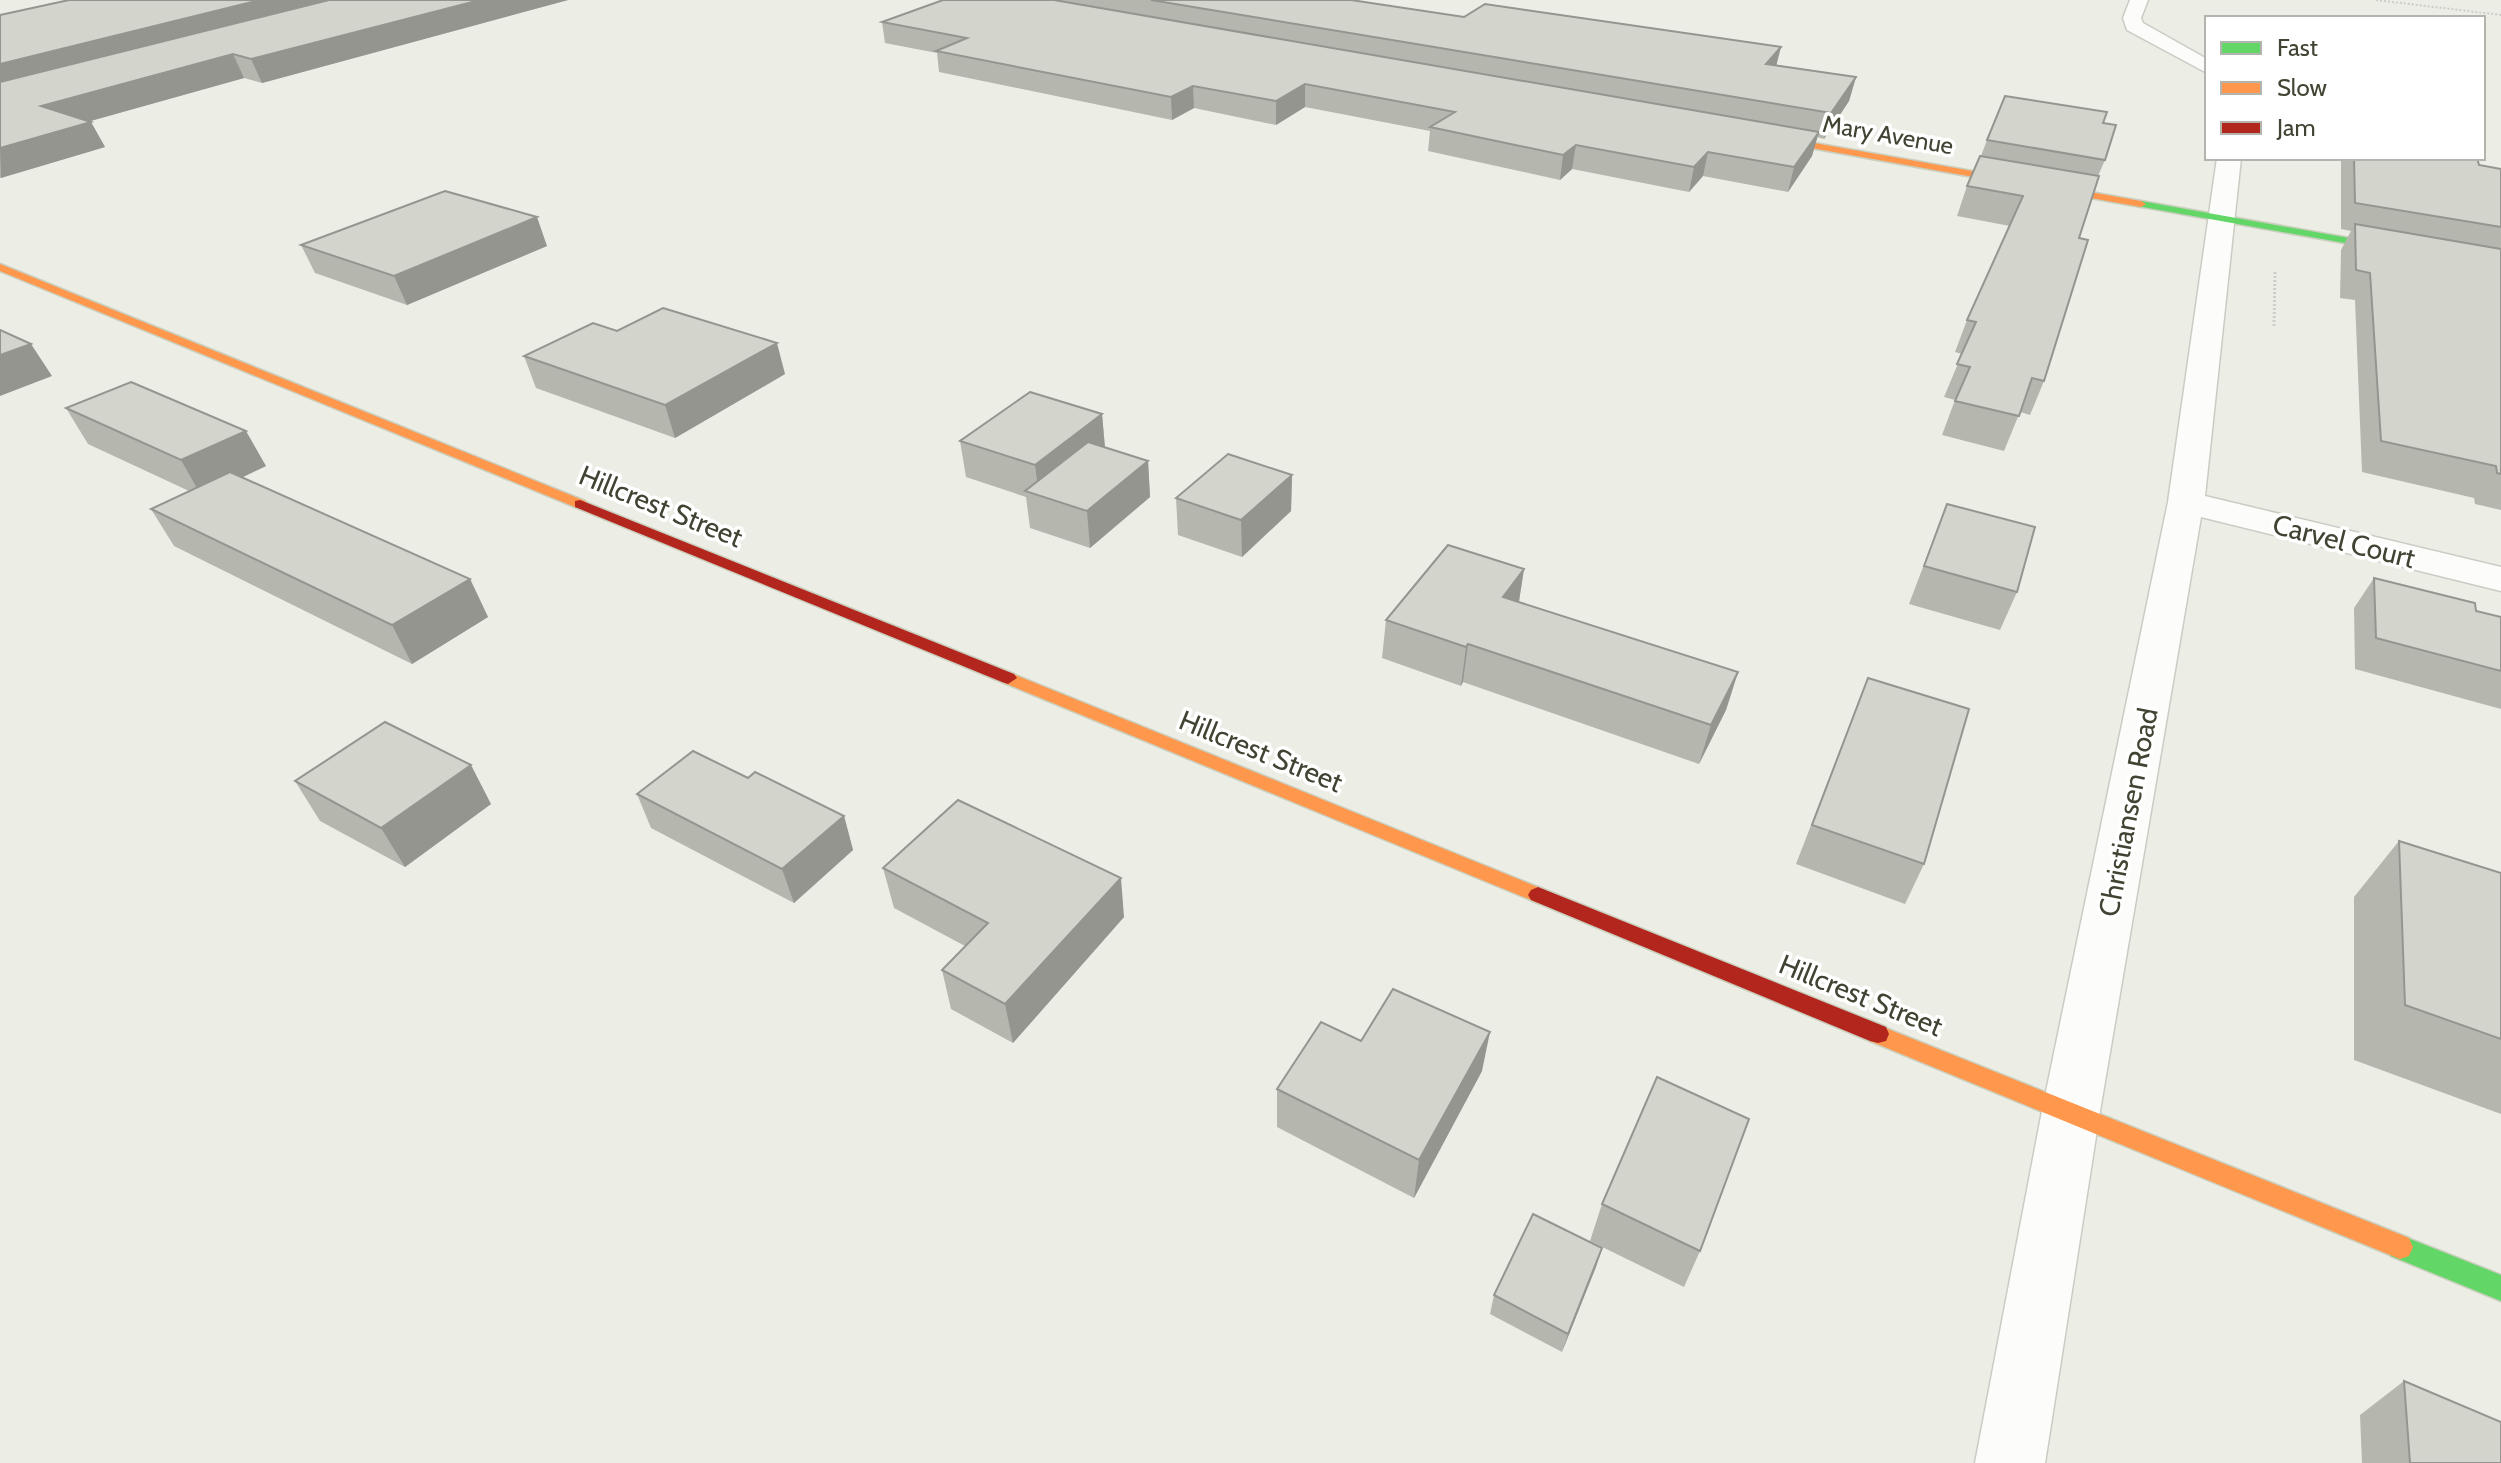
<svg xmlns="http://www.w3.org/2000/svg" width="2501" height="1463" viewBox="0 0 2501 1463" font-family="Cabin,sans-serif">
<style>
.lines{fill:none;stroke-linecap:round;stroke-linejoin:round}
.street-casing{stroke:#caccc4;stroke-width:3}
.fast-casing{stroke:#cacfbe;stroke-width:3}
.slow-casing{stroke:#cacfbe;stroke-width:3}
.jam-casing{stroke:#cacfbe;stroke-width:3}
.path-far1{stroke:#cbcdc6;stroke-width:2;stroke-dasharray:2 2;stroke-linecap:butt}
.path{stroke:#cbcdc6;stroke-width:3;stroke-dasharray:2 2;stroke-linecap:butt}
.street{fill:#fcfcfb;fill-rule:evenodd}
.fast{fill:#63d668;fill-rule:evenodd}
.slow{fill:#ff974d;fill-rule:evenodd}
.jam{fill:#b3261e;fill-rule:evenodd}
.wall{fill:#b5b7af}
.shaded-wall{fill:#94958f}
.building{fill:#d3d5cc;stroke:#94958f;stroke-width:2}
.labels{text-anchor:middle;stroke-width:7;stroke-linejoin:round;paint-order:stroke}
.far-street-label{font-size:24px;fill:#414433;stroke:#fff}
.street-label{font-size:28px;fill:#414433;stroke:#fff}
</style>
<rect width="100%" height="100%" fill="#eceee6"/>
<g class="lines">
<defs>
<g id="street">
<polygon points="2130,0 2148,0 2141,18 2143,23 2207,59 2207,73 2127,30 2123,18"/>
<polygon points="2217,158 2241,158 2205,496 2501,567 2501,591 2201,517 2100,1111 2045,1463 1975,1463 2042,1111 2168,502"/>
</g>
<g id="fast">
<polygon points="2141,201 2501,265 2501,271 2137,206 2137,202"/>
<polygon points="2400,1235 2501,1275 2501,1301 2391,1256 2387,1247 2391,1238"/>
</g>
<g id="slow">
<polygon points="1758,133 2141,201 2146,204 2141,207 1755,138 1755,134"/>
<polygon points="0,264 585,501 587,504 580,508 575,507 0,271"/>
<polygon points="1008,672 1545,890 1548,895 1545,900 1538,903 1531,900 1002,682 999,678 1002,674"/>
<polygon points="1878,1025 2409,1238 2413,1247 2409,1256 2400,1259 1870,1041 1867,1034 1870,1027"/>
</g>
<g id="jam">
<polygon points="580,500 1014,674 1017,678 1008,684 1002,682 575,507 575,501"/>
<polygon points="1538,887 1886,1027 1889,1034 1886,1041 1878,1043 1870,1041 1531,900 1528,895 1531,890"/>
</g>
</defs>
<use href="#street" class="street-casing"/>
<use href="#fast" class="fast-casing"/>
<use href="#slow" class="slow-casing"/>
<use href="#jam" class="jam-casing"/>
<polyline class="path-far1" points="2376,0 2501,15"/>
<polyline class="path" points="2274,326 2275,271"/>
<use href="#street" class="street"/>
<use href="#fast" class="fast"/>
<use href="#slow" class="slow"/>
<use href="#jam" class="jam"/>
</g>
<g class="wall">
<polygon points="568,0 262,83 244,78 90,121 105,147 0,178 0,15"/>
<polygon points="943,0 1351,0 1856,77 1849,101 1824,139 1817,137 1812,156 1788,192 1703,176 1689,192 1572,169 1560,180 1428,151 1430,131 1305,107 1276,125 1194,108 1172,120 939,72 937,53 885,43 882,22"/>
<polygon points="2103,123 2105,160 2098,176 2079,238 2044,381 2030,415 2020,412 2004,451 1942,435 1955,400 1944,397 1962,354 1955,352 1967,320 2010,226 1957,216 1967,186 1981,156 1987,140"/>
<polygon points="2341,158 2477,158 2479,165 2501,169 2501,510 2475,504 2474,498 2362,472 2355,300 2340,298 2341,250 2351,231 2341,229"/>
<polygon points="301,245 547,246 407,305 315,273"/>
<polygon points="617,331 785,374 675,438 536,388 524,356"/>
<polygon points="66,408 266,466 242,477 470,579 488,617 412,664 174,546 151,509 189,491 88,444"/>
<polygon points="1102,414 1105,447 1148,461 1150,497 1090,548 1030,528 1026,497 966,477 960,441"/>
<polygon points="1292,475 1291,511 1242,557 1178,535 1176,498"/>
<polygon points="1947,504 2017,592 2000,630 1909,604"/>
<polygon points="1524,569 1519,602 1738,672 1726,710 1699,764 1463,682 1461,686 1382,658 1386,620"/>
<polygon points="2374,578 2476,611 2501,617 2501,709 2355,669 2354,608"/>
<polygon points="1868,678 1924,864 1905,904 1796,864"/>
<polygon points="748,778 844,816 853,850 794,903 651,828 637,794"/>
<polygon points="295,781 491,804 405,867 320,821"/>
<polygon points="2399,841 2501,873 2501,1114 2354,1060 2354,897"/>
<polygon points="883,868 1124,917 1013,1043 951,1009 942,970 965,946 894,908"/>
<polygon points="1361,1041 1482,1071 1414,1198 1277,1127 1277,1089"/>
<polygon points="1602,1204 1700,1251 1684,1287 1590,1241"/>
<polygon points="1602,1248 1562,1352 1490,1314 1494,1295"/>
<polygon points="2404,1381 2501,1463 2362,1463 2360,1415"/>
</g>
<g class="shaded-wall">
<polygon points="260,0 355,0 0,91 0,64"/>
<polygon points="480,0 568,0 262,83 251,59"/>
<polygon points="1781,47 1775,71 1766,64"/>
<polygon points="233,54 244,78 55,131 41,106"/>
<polygon points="1856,77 1849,101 1824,139 1831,113"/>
<polygon points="1305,84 1305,107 1276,125 1276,101"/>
<polygon points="1193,86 1194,108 1172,120 1171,97"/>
<polygon points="91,122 105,147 1,178 0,148"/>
<polygon points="1819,132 1812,156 1788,192 1794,167"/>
<polygon points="1576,145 1572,169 1560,180 1563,155"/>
<polygon points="1708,152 1703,176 1689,192 1694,167"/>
<polygon points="537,217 547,246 407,305 394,276"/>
<polygon points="777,343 785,374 675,438 665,405"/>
<polygon points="31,344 52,376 0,396 0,355"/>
<polygon points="1102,414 1105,449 1039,495 1035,465"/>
<polygon points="246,431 266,466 202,497 181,460"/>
<polygon points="1148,461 1150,497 1090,548 1087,511"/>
<polygon points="1292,475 1291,511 1242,557 1241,520"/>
<polygon points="1524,569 1518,607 1503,597"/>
<polygon points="470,579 488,617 412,664 392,625"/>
<polygon points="1468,644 1463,682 1461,686 1466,647"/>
<polygon points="1738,672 1726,710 1699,764 1711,725"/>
<polygon points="471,765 491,804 405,867 381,828"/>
<polygon points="844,816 853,850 794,903 782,869"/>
<polygon points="1121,878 1124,917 1013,1043 1005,1004"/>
<polygon points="1490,1032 1482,1071 1414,1198 1419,1160"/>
<polygon points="1602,1248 1596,1267 1562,1352 1568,1334"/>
</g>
<g class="building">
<polygon points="69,0 260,0 0,64 0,15"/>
<polygon points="329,0 480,0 251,59 233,54 41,106 91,122 0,148 0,82"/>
<polygon points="943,0 1054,0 1819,132 1794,167 1708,152 1694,167 1576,145 1563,155 1430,127 1455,112 1305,84 1276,101 1193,86 1171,97 936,51 967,38 882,22"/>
<polygon points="1151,0 1351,0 1464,17 1485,4 1781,47 1766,64 1856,77 1831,113"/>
<polygon points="2005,96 2107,112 2103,123 2116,125 2105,160 1987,140"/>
<polygon points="1980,156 2099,176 2079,238 2088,240 2044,381 2032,378 2019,416 1955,401 1970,367 1957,364 1976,322 1967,320 2023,196 1967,186"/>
<polygon points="2354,158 2477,158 2479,165 2501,169 2501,227 2355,203"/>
<polygon points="445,191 537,217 394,276 301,245"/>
<polygon points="2355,224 2501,249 2501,474 2497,473 2496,466 2381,441 2370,273 2356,270"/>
<polygon points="663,308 777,343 665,405 524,356 593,323 617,331"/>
<polygon points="0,330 31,344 0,355"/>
<polygon points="131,382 246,431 181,460 66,408"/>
<polygon points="1030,392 1102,414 1035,465 960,441"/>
<polygon points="1088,442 1148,461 1087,511 1025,491"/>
<polygon points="1228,454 1292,475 1241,520 1176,498"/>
<polygon points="230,472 470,579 392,625 151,509"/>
<polygon points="1947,504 2035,527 2017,592 1924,566"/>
<polygon points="1448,545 1524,569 1503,597 1738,672 1711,725 1468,644 1466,647 1386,620"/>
<polygon points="2374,578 2475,603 2476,611 2501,617 2501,671 2376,638"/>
<polygon points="1868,678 1969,709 1924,864 1812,825"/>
<polygon points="385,722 471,765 381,828 295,781"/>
<polygon points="693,751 748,778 755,772 844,816 782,869 637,794"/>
<polygon points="958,800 1121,878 1005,1004 942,970 988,923 883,868"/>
<polygon points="2399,841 2501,873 2501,1039 2405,1005"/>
<polygon points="1393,989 1490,1032 1419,1160 1277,1089 1321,1022 1361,1041"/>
<polygon points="1657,1077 1749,1119 1700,1251 1602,1204"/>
<polygon points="1533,1214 1602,1248 1568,1334 1494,1295"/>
<polygon points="2404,1381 2501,1422 2501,1463 2410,1463"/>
</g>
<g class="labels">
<g class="far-street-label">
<text transform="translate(1888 135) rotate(10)" y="8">Mary Avenue</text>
</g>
<g class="street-label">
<text transform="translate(661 506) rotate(22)" y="10">Hillcrest Street</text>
<text transform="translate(2344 541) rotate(14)" y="10">Carvel Court</text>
<text transform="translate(1261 751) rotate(22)" y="10">Hillcrest Street</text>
<text transform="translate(2128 812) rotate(-79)" y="10">Christiansen Road</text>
<text transform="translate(1861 995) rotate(22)" y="10">Hillcrest Street</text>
</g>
</g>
<rect x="2205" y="16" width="280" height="144" fill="#ffffff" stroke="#b3b4ad" stroke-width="2"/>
<rect x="2221" y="42" width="40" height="12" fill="#63d668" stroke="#b3b4ad" stroke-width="2"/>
<text x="2277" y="56" font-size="24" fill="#414433">Fast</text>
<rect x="2221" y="82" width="40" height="12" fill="#ff974d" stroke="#b3b4ad" stroke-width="2"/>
<text x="2277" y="96" font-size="24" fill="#414433">Slow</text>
<rect x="2221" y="122" width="40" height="12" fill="#b3261e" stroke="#b3b4ad" stroke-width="2"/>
<text x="2277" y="136" font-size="24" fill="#414433">Jam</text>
</svg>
